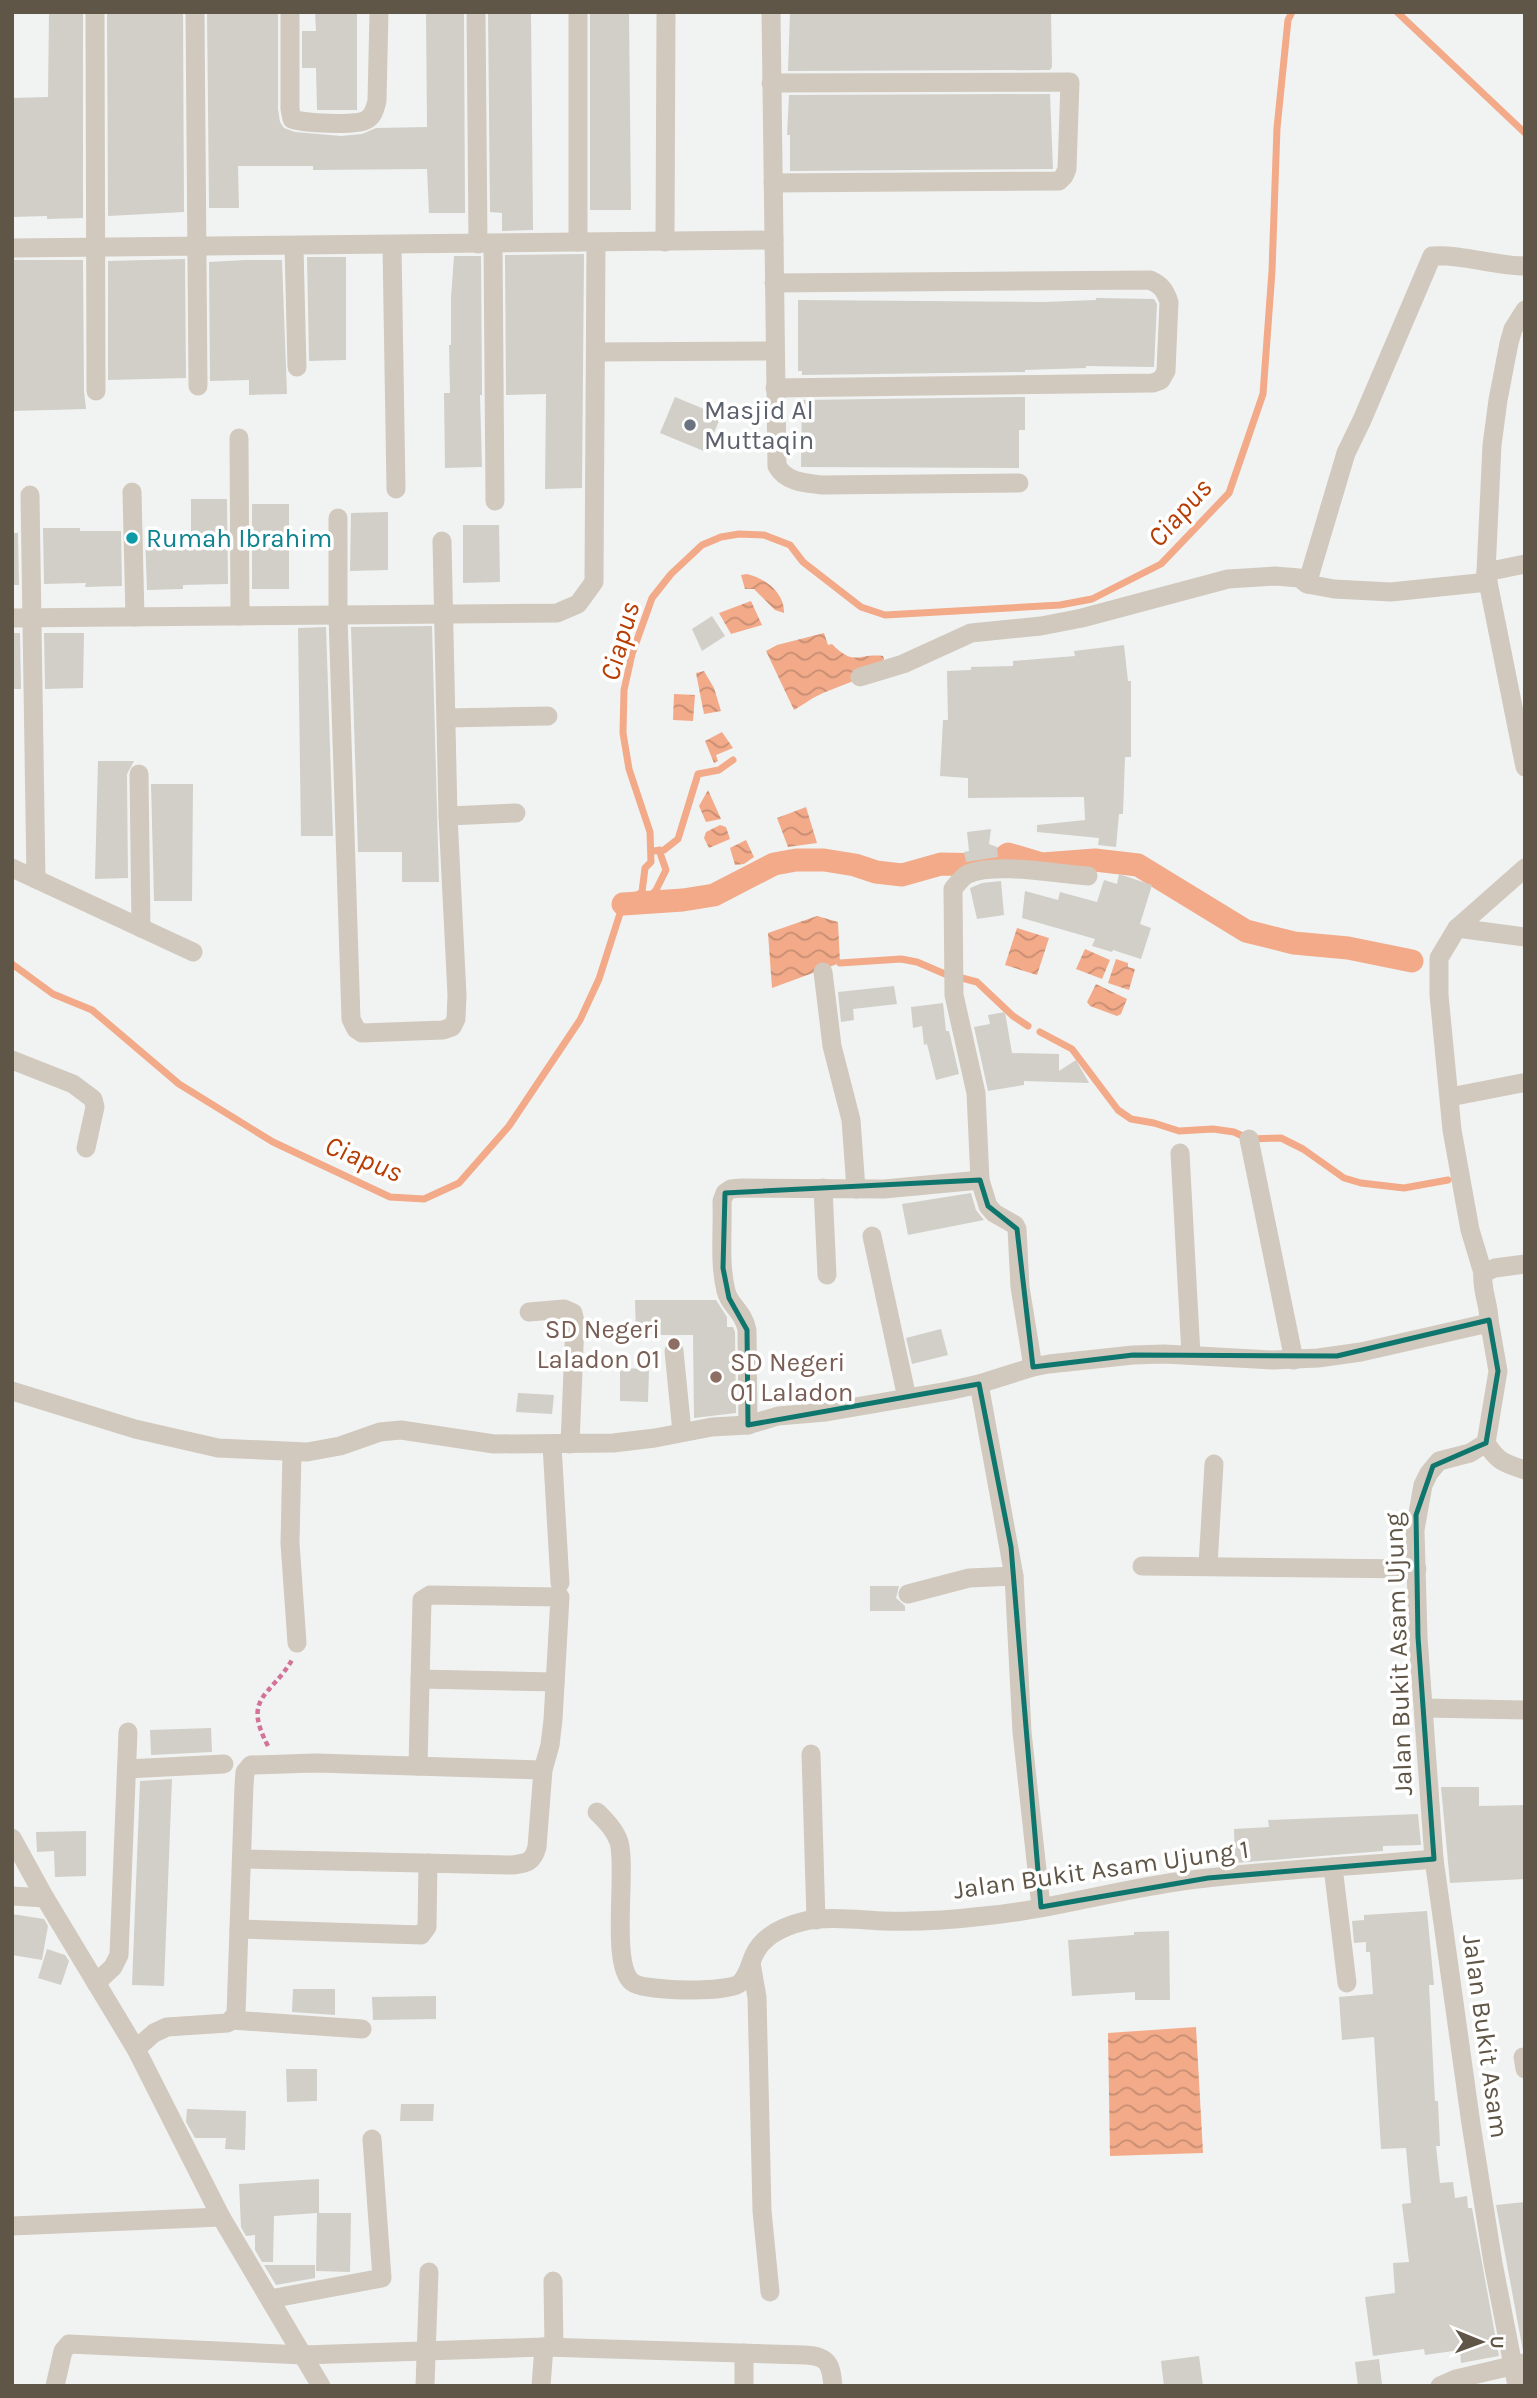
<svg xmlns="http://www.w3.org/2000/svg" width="1537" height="2398" viewBox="0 0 1537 2398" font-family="Karla,sans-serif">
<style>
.water{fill:url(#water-waves)}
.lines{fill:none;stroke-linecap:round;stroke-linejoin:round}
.stream{stroke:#f2aa89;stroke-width:7}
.canal{stroke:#f2aa89;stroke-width:23}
.building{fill:#d1cfc8}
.path{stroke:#d37398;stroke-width:4.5;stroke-dasharray:5 3.5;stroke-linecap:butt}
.minor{stroke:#d1c9be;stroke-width:19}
.marked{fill:none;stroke:#0f766e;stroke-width:5;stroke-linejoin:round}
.worship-dot{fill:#6b7280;stroke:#fff;stroke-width:2.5}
.culture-dot{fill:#0f9aa8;stroke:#fff;stroke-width:2.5}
.education-dot{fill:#8d6e63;stroke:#fff;stroke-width:2.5}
.labels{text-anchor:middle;stroke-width:7;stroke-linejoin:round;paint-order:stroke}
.worship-label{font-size:26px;fill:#5b616d;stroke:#fff;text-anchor:start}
.culture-label{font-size:26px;fill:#0d838f;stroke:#fff;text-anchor:start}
.education-label{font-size:26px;fill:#785e54;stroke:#fff;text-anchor:end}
.street-label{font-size:26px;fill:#605647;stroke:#fff}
.water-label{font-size:28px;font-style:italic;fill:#b73d03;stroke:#fff}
</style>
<defs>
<pattern id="water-waves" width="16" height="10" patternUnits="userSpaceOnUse" patternTransform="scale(1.75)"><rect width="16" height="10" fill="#f2aa89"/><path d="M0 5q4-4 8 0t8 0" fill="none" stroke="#c78d72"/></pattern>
</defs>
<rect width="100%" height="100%" fill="#f1f3f3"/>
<g class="water">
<path d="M747,574C765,578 785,593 784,613L775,610L754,589H745L741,575Z"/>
<polygon points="751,601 762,625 731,634 719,613"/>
<path d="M824,633L828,645L832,644C854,667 859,653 883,656L884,659C869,680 841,684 819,695C810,699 803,705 794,710L766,651L777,645Z"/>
<polygon points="704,671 714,688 721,711 704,714 696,673"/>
<polygon points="674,694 695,695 693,721 673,720"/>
<polygon points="722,732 733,748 716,755 718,761 714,763 705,741"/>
<polygon points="708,790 721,819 706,822 699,806"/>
<polygon points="806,807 817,843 788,847 777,818"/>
<polygon points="720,825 726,827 730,839 709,848 704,838 706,832"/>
<polygon points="746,840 754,857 744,864 735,865 730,848"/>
<polygon points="817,916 838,922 840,963 772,988 768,933"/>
<polygon points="1017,928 1049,938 1037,975 1005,965"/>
<polygon points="1085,949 1110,960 1102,979 1076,969"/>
<polygon points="1116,959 1128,963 1128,967 1135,969 1129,990 1108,983"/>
<polygon points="1096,984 1127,999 1121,1014 1117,1016 1090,1006 1087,1002"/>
<polygon points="1196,2027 1203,2153 1110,2156 1108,2033"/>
</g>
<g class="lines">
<g class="stream">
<polyline points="1397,12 1525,133"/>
<polyline points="652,851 664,850 678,839 698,774 719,770 733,760"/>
<polyline points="645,902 656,890 666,870 659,850"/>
<polyline points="840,963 901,959 917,962 945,974"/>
<polyline points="12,964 53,994 92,1010 179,1084 273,1142 390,1197 424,1199 459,1183 509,1126 580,1020 599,979 623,904 642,892 645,868 651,862 650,832 629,769 623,733 624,690 632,654 652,598 671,574 702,545 721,537 739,534 764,535 790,545 803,562 861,607 885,615 1060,605 1092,599 1161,564 1229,493 1263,394 1272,271 1277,128 1288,20 1292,12"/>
<polyline points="958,977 977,982 1013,1016 1028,1026"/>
<polyline points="1040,1032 1072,1049 1118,1110 1131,1119 1154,1123 1179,1131 1213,1129 1234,1132 1249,1139 1281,1138 1303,1149 1344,1178 1361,1183 1404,1188 1448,1180"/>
</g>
<polyline class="canal" points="623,904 683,900 714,895 774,864 796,860 824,860 855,865 876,872 902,875 941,864 994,865 1008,854 1042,864 1095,860 1138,865 1246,931 1294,943 1348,948 1412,961"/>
</g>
<g class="building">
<polygon points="49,12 83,12 83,218 47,219 47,216 12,217 12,98 48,97"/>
<polygon points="107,12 183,12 184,212 108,216"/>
<polygon points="207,12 278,12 278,109 280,122 284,128 295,132 341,136 362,134 376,128 427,127 426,12 464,12 465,213 429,213 427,169 313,170 313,166 238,166 239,208 209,208"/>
<polygon points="315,12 357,12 357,110 317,110 316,68 302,68 302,31 316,31"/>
<polygon points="488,12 531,12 533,230 502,231 502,213 490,212"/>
<polygon points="590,12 629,12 631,210 590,210"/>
<polygon points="790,12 1051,12 1052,67 1050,70 788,71"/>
<polygon points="1050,94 1053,169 790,171 790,135 787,135 789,95"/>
<polygon points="584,254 582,488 545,489 546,394 506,395 505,255"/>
<polygon points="454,256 481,256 482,395 480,395 482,467 445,468 444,393 450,393 449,345 451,345 451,298"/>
<polygon points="307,257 346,257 346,360 309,361"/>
<polygon points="185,259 186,378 108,380 108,261"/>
<polygon points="12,260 83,260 84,391 86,409 12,411"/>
<polygon points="245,260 282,260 287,394 249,395 249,380 210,381 209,262"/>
<polygon points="1096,298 1154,299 1157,304 1154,367 1086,366 1086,368 1025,370 1025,372 802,375 802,371 798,371 798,300 1044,302 1096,300"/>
<polygon points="675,397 721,416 706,452 660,433"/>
<polygon points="1025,397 1025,430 1019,430 1019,468 801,467 802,400"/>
<polygon points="191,499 227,499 228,584 183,585 183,589 147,590 145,534 191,533"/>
<rect x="252" y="504" width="37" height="85"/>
<polygon points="388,512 388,570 350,571 351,513"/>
<polygon points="463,525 499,525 500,582 463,583"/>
<polygon points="43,528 80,528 80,531 121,531 122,586 85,587 86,583 44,584"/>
<polygon points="12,533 18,533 19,585 12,585"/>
<polygon points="712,616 725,636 702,651 692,629"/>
<polygon points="432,626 439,882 402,882 402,852 358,852 351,627"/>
<polygon points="326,627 333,836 301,836 298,628"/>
<polygon points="12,633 20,633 21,689 12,689"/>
<polygon points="44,633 84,633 83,688 45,689"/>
<polygon points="1124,645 1128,681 1131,681 1131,757 1125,757 1123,814 1119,814 1116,847 1098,845 1099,838 1037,832 1037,825 1085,820 1084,797 968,798 968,778 940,776 943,720 948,720 947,671 971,670 971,667 1013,666 1013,661 1075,656 1074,651"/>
<polygon points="98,761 134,761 127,774 128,878 95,879"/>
<polygon points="151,784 193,784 192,901 154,901"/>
<polygon points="991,829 989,844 997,847 998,857 966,862 964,852 969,851 967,832"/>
<polygon points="1119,874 1152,885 1140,924 1151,928 1141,959 1113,950 1112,952 1092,946 1095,939 1022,918 1025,891 1058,900 1060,892 1097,902 1104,880 1117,884"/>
<polygon points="1001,881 1004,915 977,919 970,888 982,883"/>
<polygon points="894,986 897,1004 853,1009 854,1020 841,1022 838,992"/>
<polygon points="943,1003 946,1031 949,1031 959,1074 936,1080 927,1044 924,1045 922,1026 913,1028 911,1007"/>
<polygon points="1005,1012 1012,1053 1059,1054 1059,1071 1076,1060 1089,1083 1024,1081 1024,1085 988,1091 974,1027 990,1024 988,1015"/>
<polygon points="971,1193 976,1210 984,1220 908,1235 902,1204"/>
<polygon points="635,1300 716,1300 727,1317 727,1327 733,1327 735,1332 736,1413 694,1418 693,1335 636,1335"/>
<polygon points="941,1329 948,1355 912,1364 906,1338"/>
<polygon points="620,1368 649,1369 648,1402 620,1401"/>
<polygon points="518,1393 554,1395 552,1414 516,1412"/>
<polygon points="870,1586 899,1586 896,1598 905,1606 905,1611 870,1611"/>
<polygon points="211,1728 212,1752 151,1755 150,1730"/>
<polygon points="172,1779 164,1986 132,1985 140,1781"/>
<polygon points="1441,1787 1479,1787 1479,1806 1525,1805 1525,1879 1450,1883"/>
<polygon points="1418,1814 1421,1845 1383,1846 1383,1851 1235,1863 1234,1829 1269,1827 1268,1820"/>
<polygon points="86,1831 86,1876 55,1877 54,1851 37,1852 36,1832"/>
<polygon points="1427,1911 1434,1985 1429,1985 1435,2101 1438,2101 1440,2146 1436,2146 1440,2183 1453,2182 1455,2198 1467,2196 1468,2208 1472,2208 1499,2356 1461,2363 1460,2350 1425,2355 1424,2349 1373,2356 1365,2297 1395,2293 1393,2263 1409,2262 1402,2204 1411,2203 1406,2148 1381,2149 1374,2037 1342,2040 1339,1997 1373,1994 1370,1952 1366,1952 1366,1942 1354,1943 1352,1921 1364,1920 1364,1915"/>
<polygon points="12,1914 44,1919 48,1926 42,1960 12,1955"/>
<polygon points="1169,1931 1170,2000 1135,2000 1135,1992 1072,1996 1068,1940 1134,1935 1134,1932"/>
<polygon points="47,1949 65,1955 69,1961 61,1985 38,1978"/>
<polygon points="293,1989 335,1989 335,2015 292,2012"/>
<polygon points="436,1996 436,2019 373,2020 372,1997"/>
<polygon points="286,2069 317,2069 317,2101 287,2102"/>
<polygon points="401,2104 434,2104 433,2121 400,2121"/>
<polygon points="187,2109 246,2111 245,2150 225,2149 226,2138 195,2138 186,2122"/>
<polygon points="319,2179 319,2213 351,2213 350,2272 316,2271 317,2213 274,2216 273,2262 262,2262 255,2250 255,2235 246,2236 241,2227 239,2184"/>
<polygon points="1525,2202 1525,2351 1523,2351 1496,2205"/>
<polygon points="264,2265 315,2265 315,2278 276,2285"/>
<polygon points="1199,2356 1203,2386 1164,2386 1161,2361"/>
<polygon points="1379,2359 1382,2385 1358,2386 1355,2362"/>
</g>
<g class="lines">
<path class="path" d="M268,1746C242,1697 270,1697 292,1660"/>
<g class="minor">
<polyline points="95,12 96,391"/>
<polyline points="195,12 198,386"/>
<path d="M290,12V109L292,119C303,123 356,126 366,120C374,116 375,108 377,101L379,12"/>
<polyline points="476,12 478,244"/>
<path d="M771,12L777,466C786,482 804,483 822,485L1019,483"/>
<polyline points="771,83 1070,82 1067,169 1064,176 1059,181 773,183"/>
<polyline points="578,242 578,12"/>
<polyline points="665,242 666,12"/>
<polyline points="493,244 495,501"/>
<polyline points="392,246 396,489"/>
<polyline points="294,247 297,367"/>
<polyline points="12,248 774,240"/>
<path d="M774,283L1150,280C1161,285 1165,290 1169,302L1166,371L1161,380L1153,383L775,388"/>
<polyline points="1525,310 1513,329 1509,343 1498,400 1492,445 1486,572 1525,767"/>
<polyline points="596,352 775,351"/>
<polyline points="239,438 240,616"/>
<polyline points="132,492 135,617"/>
<polyline points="30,495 36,879"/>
<polyline points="338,518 338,616 351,1019 356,1029 362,1033 443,1030 452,1027 456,1019 457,995 448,816 442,541"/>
<polyline points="1486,572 1525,564"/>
<path d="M1307,584L1346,453L1362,420L1432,256C1463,254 1494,266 1525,266"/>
<polyline points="12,618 557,613 578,604 594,582 596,243"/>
<polyline points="860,677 903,664 971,633 1041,626 1082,618 1228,579 1275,576 1299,578 1307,584 1334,589 1391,592 1488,582"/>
<polyline points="447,718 548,716"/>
<polyline points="139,774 141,928"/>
<polyline points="448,816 516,813"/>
<polyline points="12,868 193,952"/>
<polyline points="1457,928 1525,937"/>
<polyline points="823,972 832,1046 851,1120 856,1189"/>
<polyline points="12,1060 73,1084 93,1099 95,1107 86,1148"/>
<polyline points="1450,1097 1522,1083"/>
<polyline points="1249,1139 1294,1360"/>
<polyline points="1180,1153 1191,1355"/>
<polyline points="823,1188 827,1275"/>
<polyline points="872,1236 907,1398"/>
<polyline points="1483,1273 1470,1230 1452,1130 1439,995 1439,958 1457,928 1525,868"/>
<polyline points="529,1312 564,1309 573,1313 575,1322 570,1444"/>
<polyline points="1489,1320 1498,1371 1486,1443 1470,1453 1439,1461 1429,1473 1423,1485 1415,1530 1418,1637 1434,1859 1471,2124 1493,2263 1517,2386"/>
<polyline points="674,1351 682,1432"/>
<path d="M1033,1367L1020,1287L1017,1229L1015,1225L994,1213L988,1206L980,1180L976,1093L954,995L953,889C957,884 962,877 968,874C995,862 1058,874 1088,876"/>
<polyline points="979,1384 1014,1576 1022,1732 1041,1907"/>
<path d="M12,1391L135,1429L218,1448L307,1452L340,1446L380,1432L401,1430L494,1444L613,1443L655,1438L712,1427L748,1425L778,1416L826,1412L948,1391L979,1384L1033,1367L1049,1364L1133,1355L1164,1354L1273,1360L1318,1358L1361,1352L1484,1324L1489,1320C1489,1304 1481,1289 1483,1273L1495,1268L1525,1264"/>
<path d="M748,1425L747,1330C743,1310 730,1307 726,1291C719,1263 723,1230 722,1201L725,1193L731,1189L742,1188L884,1189L980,1180"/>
<path d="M1486,1443C1498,1462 1504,1463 1525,1470"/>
<polyline points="552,1445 560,1583"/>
<polyline points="292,1452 290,1543 297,1643"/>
<polyline points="1208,1565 1214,1464"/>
<polyline points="1142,1566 1417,1569"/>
<polyline points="908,1594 969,1578 1014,1576"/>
<polyline points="420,1679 555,1682"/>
<polyline points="1425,1708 1525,1710"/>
<polyline points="811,1754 816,1920"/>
<polyline points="127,1769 224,1764"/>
<path d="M597,1812C606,1821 615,1830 619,1842C627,1871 610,1964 632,1982C644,1992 729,1993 740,1983C748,1976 750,1964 754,1955C763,1935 784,1926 805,1921C827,1916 860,1920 884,1921C917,1922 951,1920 984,1916C1049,1910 1112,1891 1176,1882C1262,1870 1348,1867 1434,1859"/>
<polyline points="12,1838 45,1898 136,2049 221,2217 321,2386"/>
<path d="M243,1859L513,1865C527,1863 533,1862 537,1847L543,1770L550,1745L553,1720L560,1597L430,1595L422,1600L418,1766"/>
<polyline points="1333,1867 1347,1983"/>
<polyline points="12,1896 45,1898"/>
<polyline points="239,1929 421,1935 427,1927 428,1863"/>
<polyline points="751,1963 757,1997 762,2211 770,2292"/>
<polyline points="96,1983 113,1967 119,1955 128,1732"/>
<polyline points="231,2020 362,2029"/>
<polyline points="136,2049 154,2033 167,2027 228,2023 236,2014 244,1785 245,1772 251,1765 316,1763 543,1770"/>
<polyline points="1525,2057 1523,2057 1525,2069"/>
<polyline points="12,2226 221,2217"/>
<polyline points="553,2281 554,2347"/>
<polyline points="270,2299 382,2278 372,2139"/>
<path d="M55,2386L63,2351L69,2344L303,2355L544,2347L805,2355C829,2356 831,2365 833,2386"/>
<polyline points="425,2386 429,2272"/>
<polyline points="541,2386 544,2347"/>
<polyline points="744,2386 744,2353"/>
<polyline points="1440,2386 1456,2379 1524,2363"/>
</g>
</g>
<path class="marked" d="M980,1180L988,1206L1017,1229L1033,1367L1133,1355L1337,1356L1489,1320L1498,1371L1486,1443L1433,1466L1416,1515L1418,1637L1434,1859L1208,1878L1041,1907L1011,1547L979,1384L748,1425L747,1330L729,1298L723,1268L725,1193Z"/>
<circle class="worship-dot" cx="690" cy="425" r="7"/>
<circle class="culture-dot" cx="132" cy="538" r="7"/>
<g class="education-dot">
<circle cx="674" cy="1344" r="7"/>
<circle cx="716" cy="1377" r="7"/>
</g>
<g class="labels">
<g class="worship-label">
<text x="704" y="419">Masjid Al<tspan x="704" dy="30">Muttaqin</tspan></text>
</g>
<g class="culture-label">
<text x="146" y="547">Rumah Ibrahim</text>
</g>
<g class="education-label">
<text x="660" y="1338">SD Negeri<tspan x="660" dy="30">Laladon 01</tspan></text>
<text x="730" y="1371" text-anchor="start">SD Negeri<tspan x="730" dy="30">01 Laladon</tspan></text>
</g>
<g class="street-label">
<text transform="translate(1398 1654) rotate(-92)" y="9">Jalan Bukit Asam Ujung</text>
<text transform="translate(1101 1869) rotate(-8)" y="9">Jalan Bukit Asam Ujung 1</text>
<text transform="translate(1486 2036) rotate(82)" y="9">Jalan Bukit Asam</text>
</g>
<g class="water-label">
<text transform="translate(1179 512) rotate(-48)" y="10">Ciapus</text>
<text transform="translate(619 641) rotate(-74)" y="10">Ciapus</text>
<text transform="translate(364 1158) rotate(22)" y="10">Ciapus</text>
</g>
</g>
<rect width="1537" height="2398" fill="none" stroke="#605647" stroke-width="28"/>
<g transform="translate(1481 2342) rotate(91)" stroke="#ffffff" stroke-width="5" paint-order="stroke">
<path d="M0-5L12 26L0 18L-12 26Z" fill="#605647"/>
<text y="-10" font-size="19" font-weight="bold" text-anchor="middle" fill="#605647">U</text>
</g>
</svg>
